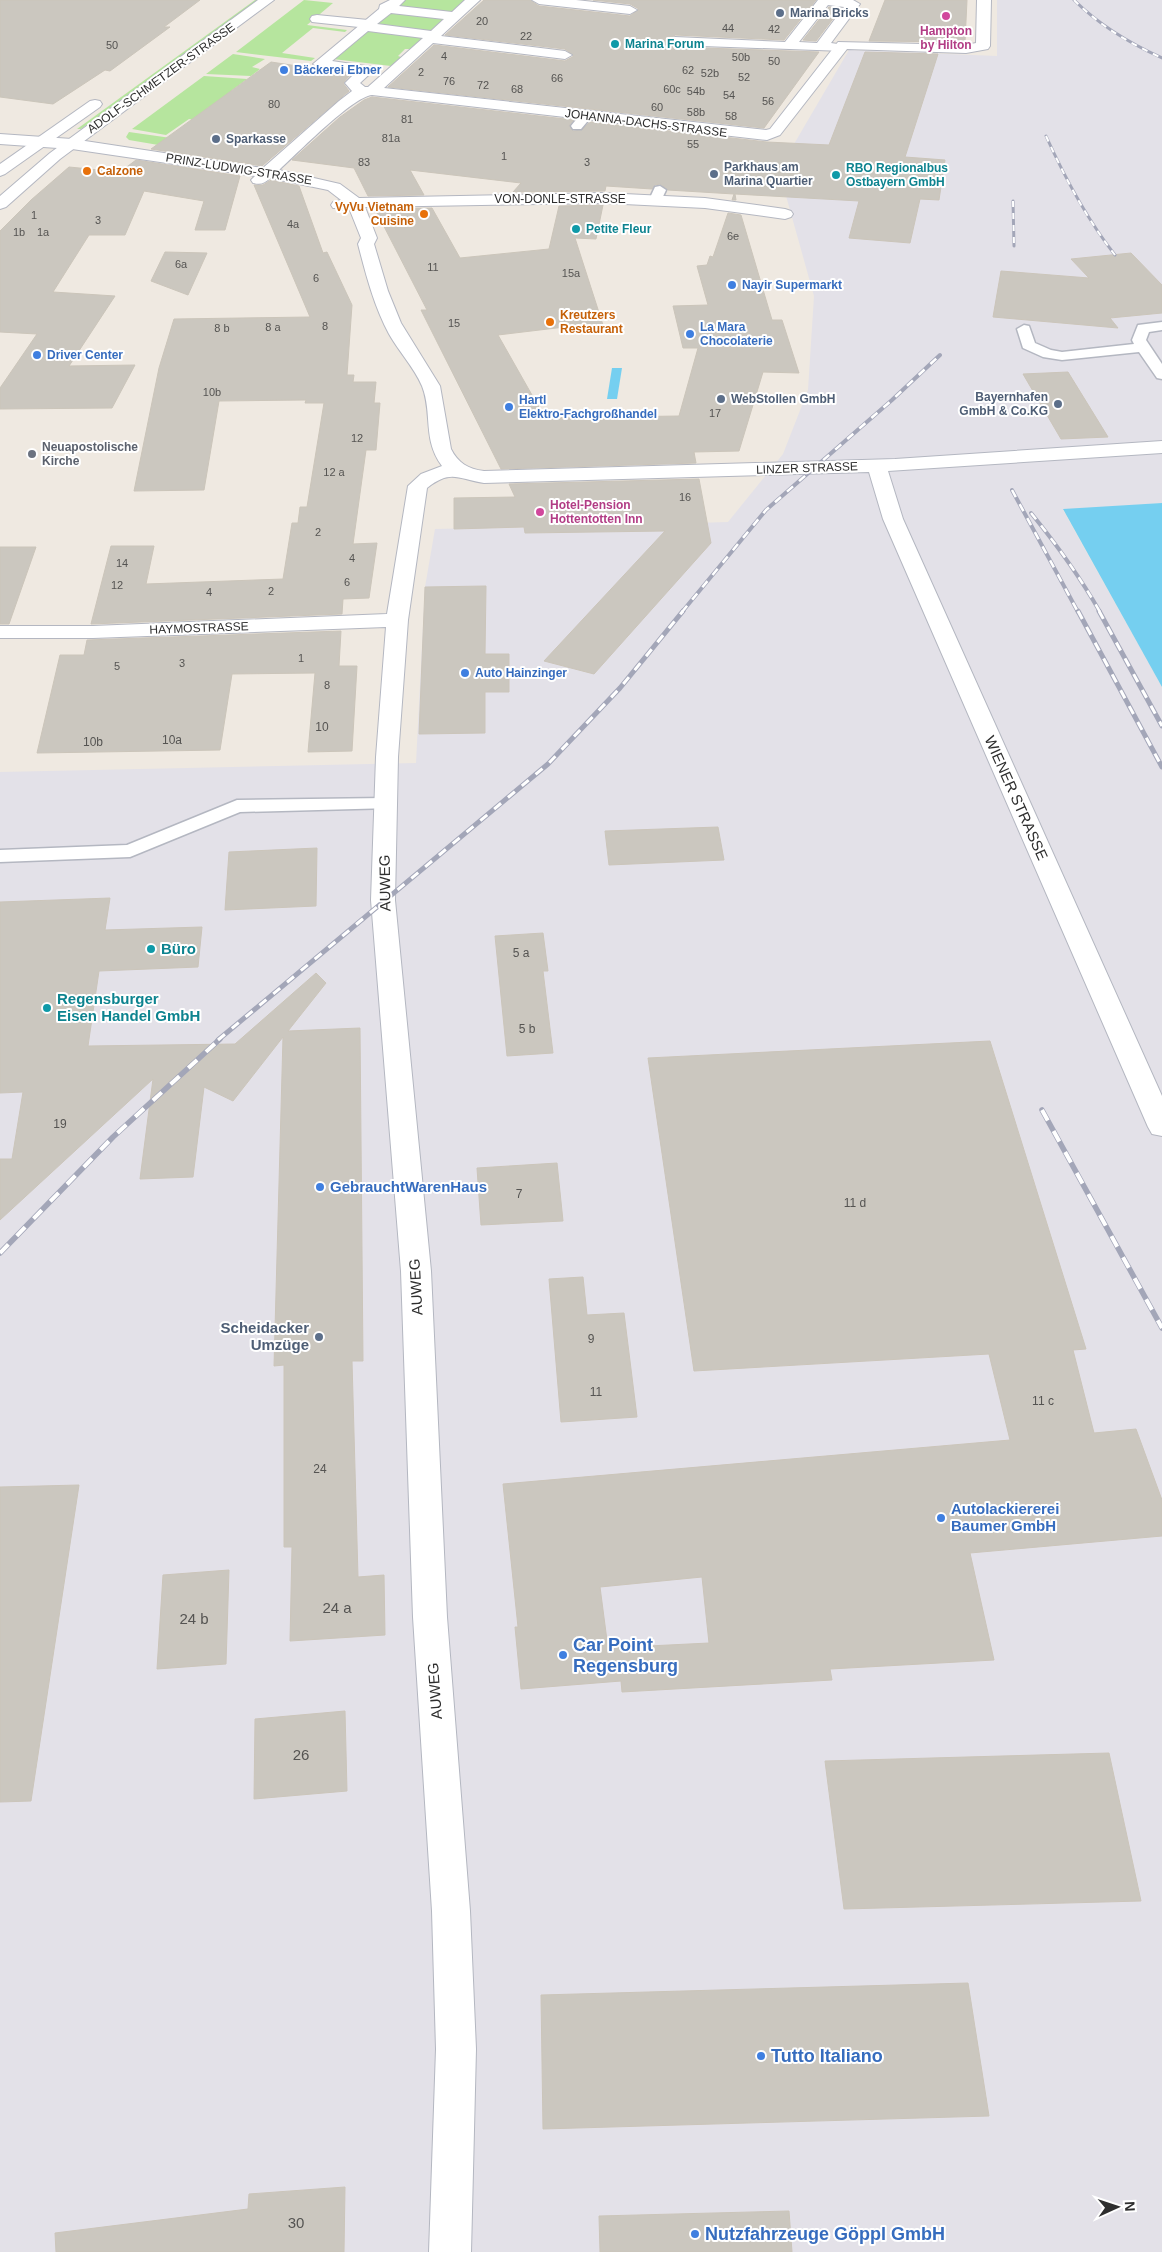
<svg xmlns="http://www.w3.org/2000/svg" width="1162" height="2252" viewBox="0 0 1162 2252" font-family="Helvetica,sans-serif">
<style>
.industrial{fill:#e3e1e8}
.green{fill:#b6e59e}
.water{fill:#75cff0}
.building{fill:#cbc7bf;stroke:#cbc5ba;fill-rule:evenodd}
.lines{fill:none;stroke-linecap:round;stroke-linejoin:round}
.service-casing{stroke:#b4b7c1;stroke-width:3}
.pedestrian-casing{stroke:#b4b7c1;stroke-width:2}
.minor-casing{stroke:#b4b7c1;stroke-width:2}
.tertiary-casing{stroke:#b4b7c1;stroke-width:2}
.secondary-casing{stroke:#b4b7c1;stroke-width:2}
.service{fill:#fff;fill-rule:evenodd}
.pedestrian{fill:#fff;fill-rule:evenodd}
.minor{fill:#fff;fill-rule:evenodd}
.tertiary{fill:#fff;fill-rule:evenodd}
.secondary{fill:#fff;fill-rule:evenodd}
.rail-far3-casing{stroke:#a3a6b8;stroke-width:3}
.rail-far2-casing{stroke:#a3a6b8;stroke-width:4}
.rail-far1-casing{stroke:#a3a6b8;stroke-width:5}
.rail-casing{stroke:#a3a6b8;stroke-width:5.5}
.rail-far3{stroke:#fff;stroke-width:2;stroke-dasharray:6;stroke-linecap:butt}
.rail-far2{stroke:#fff;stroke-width:2.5;stroke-dasharray:8;stroke-linecap:butt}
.rail-far1{stroke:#fff;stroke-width:3;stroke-dasharray:9;stroke-linecap:butt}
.rail{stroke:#fff;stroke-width:4;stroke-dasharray:12;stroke-linecap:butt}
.service-dot{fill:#5c6f8a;stroke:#fff;stroke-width:2}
.hotel-dot{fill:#d1479c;stroke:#fff;stroke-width:2}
.culture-dot{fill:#0f9aa8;stroke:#fff;stroke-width:2}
.shop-dot{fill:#3f7fe0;stroke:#fff;stroke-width:2}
.food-dot{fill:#e8710a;stroke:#fff;stroke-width:2}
.worship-dot{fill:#6b7280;stroke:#fff;stroke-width:2}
.labels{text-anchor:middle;stroke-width:4;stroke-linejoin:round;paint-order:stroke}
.far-number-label{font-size:11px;fill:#555452}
.far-service-label{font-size:12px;font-weight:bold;fill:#4e5e75;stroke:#fff;text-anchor:start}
.far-hotel-label{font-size:12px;font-weight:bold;fill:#b23c85;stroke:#fff}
.far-culture-label{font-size:12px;font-weight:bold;fill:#0d838f;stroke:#fff;text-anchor:start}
.far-shop-label{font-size:12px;font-weight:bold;fill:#366cbe;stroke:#fff;text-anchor:start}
.far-street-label{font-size:12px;fill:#2e2e2e;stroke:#fff}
.far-food-label{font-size:12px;font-weight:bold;fill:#c56008;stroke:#fff;text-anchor:start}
.far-worship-label{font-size:12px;font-weight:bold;fill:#5b616d;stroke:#fff;text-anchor:start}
.number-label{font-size:12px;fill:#555452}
.street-label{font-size:15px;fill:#2e2e2e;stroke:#fff}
.culture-label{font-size:15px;font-weight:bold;fill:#0d838f;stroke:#fff;text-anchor:start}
.shop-label{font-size:15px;font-weight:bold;fill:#366cbe;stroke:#fff;text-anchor:start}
.service-label{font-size:15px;font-weight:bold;fill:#4e5e75;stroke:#fff;text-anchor:end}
.near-number-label{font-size:15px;fill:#555452}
.near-shop-label{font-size:18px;font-weight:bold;fill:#366cbe;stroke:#fff;text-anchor:start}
</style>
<rect width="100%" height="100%" fill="#efe9e1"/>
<polygon class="industrial" points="997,0 1162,0 1162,503 1063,510 1162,687 1162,2252 0,2252 0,772 416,763 425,587 435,529 524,527 525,533 627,531 627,525 728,522 783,454 808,390 814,296 783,185 794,144 849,50 997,56"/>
<g class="green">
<polygon points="255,0 258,0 81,129 77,129"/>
<polygon points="304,0 333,3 307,25 347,30 345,32 313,28 282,53 315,58 311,61 236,52"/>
<polygon points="403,0 465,0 451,13 395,6"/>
<polygon points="390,10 446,17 430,31 373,25"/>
<polygon points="367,30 424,37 410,49 405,49 398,56 401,57 391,66 333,59"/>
<polygon points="233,54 265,59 252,67 260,69 251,76 206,74"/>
<polygon points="204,76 247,79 231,91 221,124 189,119 166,135 132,129"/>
<polygon points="129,132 199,142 182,149 129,140 126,137"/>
</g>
<g class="water">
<polygon points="612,368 622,368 617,399 607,399"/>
<polygon points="1162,503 1162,687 1063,509"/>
</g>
<g class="building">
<polygon points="0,0 200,0 164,27 170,27 110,71 105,70 53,104 0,97"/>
<polygon points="484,0 530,0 539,6 630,16 639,9 630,4 593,0 816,0 784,40 675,35 666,42 675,47 819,52 764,128 388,87 434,45 565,61 574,56 565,49 445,35"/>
<polygon points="885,0 967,0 965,42 869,41"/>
<polygon points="829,7 841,8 816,41 803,40"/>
<polygon points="865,52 938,54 905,157 945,160 939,200 920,199 910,243 849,238 859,201 735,194 736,200 732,200 734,194 668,190 660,184 655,185 652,189 606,186 605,191 513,192 521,183 410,170 424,195 368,196 354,168 292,160 340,117 364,100 372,97 574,120 569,126 573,131 582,130 590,122 767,142 829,145"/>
<polygon points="271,62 351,74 343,83 349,91 262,166 245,163 244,161 243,163 151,149"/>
<polygon points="136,160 240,176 225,230 195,230 204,201 144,191 125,235 89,235 53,292 115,296 69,366 135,365 112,408 0,409 0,388 37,334 0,332 0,231 31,200 69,167 120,172"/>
<polygon points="271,180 299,186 323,253 327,252 352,305 347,375 354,375 353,382 376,382 374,403 380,403 376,450 366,450 353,544 377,543 369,598 343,599 342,614 91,624 111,546 154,546 146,584 283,579 292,523 298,523 300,507 307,507 324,403 305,403 306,400 219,401 204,490 134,491 159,368 174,319 310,317 254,185 263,185"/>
<polygon points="603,205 596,239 575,238 603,325 573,326 498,335 545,418 679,416 698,348 683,348 673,306 708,305 697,266 707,265 710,256 713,257 728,213 741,215 772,320 782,320 799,373 763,372 739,451 694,452 696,463 501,469 421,310 427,310 375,209 432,208 460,258 549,249 559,206"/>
<polygon points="165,252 207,253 188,295 151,281"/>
<polygon points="1131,253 1162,285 1162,313 1110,318 1118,328 993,317 1001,271 1089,278 1071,259"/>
<polygon points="1068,372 1108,437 1061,439 1023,374"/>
<polygon points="699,479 711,543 594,674 544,661 665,531 525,533 524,527 454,529 454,498 515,497 509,484"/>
<polygon points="0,547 36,547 9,624 0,624"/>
<polygon points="486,586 485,654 509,654 509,692 485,692 485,733 419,734 425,587"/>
<polygon points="341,631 339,666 357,666 352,751 308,752 315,673 232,674 220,750 37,753 60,655 84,655 87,640"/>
<polygon points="718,827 724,860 609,865 605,831"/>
<polygon points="317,848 316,906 225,910 229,852"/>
<polygon points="110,898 105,930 202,927 198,967 99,971 88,1046 235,1044 316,973 326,983 288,1031 360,1028 363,1361 352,1361 358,1577 384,1575 385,1635 290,1641 292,1547 284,1547 284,1365 274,1366 283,1037 233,1101 204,1087 193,1177 140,1179 153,1079 0,1220 0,1159 12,1159 23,1092 0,1093 0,902"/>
<polygon points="543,933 548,971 543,971 553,1053 507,1056 495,936"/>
<path d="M990,1041L1086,1349L1073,1350L1094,1433L1136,1429L1162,1500V1536L970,1553L994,1660L830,1669L832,1680L622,1692L621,1681L521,1689L515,1627H518L503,1484L1010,1440L989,1354L694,1371L648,1058ZM702,1577L709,1643L608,1648L600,1587Z"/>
<polygon points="557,1163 563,1221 481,1225 477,1168"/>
<polygon points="583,1277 587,1315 624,1313 637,1417 561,1422 549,1279"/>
<polygon points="79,1485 31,1801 0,1802 0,1487"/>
<polygon points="229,1570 226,1664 157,1669 163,1575"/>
<polygon points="345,1711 347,1791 254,1799 255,1719"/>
<polygon points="1109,1753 1141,1901 844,1909 825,1761"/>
<polygon points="968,1983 989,2116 543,2129 541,1995"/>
<polygon points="345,2187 344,2252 56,2252 55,2233 248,2209 249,2194"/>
<polygon points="789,2211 792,2252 600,2252 599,2216"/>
</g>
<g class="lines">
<defs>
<g id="service">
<path d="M586,112L590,113L592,116L581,129H573L571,126C575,121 580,114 586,112Z"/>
<polygon points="660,186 666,190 660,203 650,203 649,200 655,187"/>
<polygon points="1162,322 1162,330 1149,332 1146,340 1162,364 1162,379 1157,378 1139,352 1062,360 1043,357 1023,348 1017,329 1024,325 1029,326 1035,343 1051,350 1062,352 1134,344 1132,340 1138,325"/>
<polygon points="385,798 392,800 395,804 392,808 240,812 130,857 0,862 0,850 127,845 237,800"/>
</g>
<g id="pedestrian">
<path d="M818,0H853L860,4L831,43L844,45L846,48L844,51L675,45L668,41L675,37L785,42ZM828,5L844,7L817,43L799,42Z"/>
<polygon points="317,15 368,20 375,24 368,28 312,22 310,19 312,16"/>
</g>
<g id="minor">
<path d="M390,0H405L399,6L452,12L465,0H480L441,36L565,51L572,55L565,59L433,43L384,88L766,130L770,129L838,42L966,45L976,43L977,0H991L990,46L988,49L966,53L847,49L780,135L767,140L372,95C352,97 297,154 279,170L340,184L359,198L604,193L705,198L785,209L791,211L793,214L791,217L785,219L705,208L604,203L365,207L377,238L374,244L388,291L401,323L440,386L451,449C458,463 468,469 484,471L895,459L1162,441V453L888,471L903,519L1162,1096V1136L1152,1134L1148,1127L883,519L869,472L484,483C458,479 451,469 427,488L408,620L398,757L395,900L431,1271L447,1617L470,1911L476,2049L471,2252H429L436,2049L432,1911L413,1617L401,1271L371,900L376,757L386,627L93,638H0V626H93L387,614L408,486L421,474L442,466C422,439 433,414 422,386C414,367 399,352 389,334C374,306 366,275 358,244L361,238L349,208H333L331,205L333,202L341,200L328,190L270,178C265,183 261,185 253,183L251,180L255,176L72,149L67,147L64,144L67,141L72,139L263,168L339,101L352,91L345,83L355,73L320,68L313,64L379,9L380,5ZM391,13L444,19L431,31L377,24ZM368,31L423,38L368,87H365L360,83L374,70L372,67L332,61Z"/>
<polygon points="532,0 576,0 630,6 637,10 630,14 539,4"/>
</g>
<polygon id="tertiary" points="0,134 72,139 77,141 80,144 77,147 72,149 0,144"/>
<g id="secondary">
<polygon points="258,0 274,0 60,159 6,207 0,209 0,196 50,153"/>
<polygon points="95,100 100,101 102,104 100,107 5,174 0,176 0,164 90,101"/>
</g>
</defs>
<use href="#service" class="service-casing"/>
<use href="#pedestrian" class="pedestrian-casing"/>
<use href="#minor" class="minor-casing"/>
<use href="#tertiary" class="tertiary-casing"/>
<use href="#secondary" class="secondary-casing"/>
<use href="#service" class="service"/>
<use href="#pedestrian" class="pedestrian"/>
<use href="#minor" class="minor"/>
<use href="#tertiary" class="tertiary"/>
<use href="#secondary" class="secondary"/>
<defs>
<g id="rail-far3">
<path d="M1074,0C1100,26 1129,43 1162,58"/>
<path d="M1046,136C1065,178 1086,218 1115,255"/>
<polyline points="1013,201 1014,246"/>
</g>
<g id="rail-far2">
<polyline points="1012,490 1078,612"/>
<path d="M1031,513C1057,545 1080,577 1100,612"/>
<polyline points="682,612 766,510 892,400 940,355"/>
</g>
<g id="rail-far1">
<polyline points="1078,611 1162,767"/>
<polyline points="1099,611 1162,726"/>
<polyline points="218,1040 548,764 620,688 683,611"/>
</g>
<g id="rail">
<polyline points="1042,1110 1162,1328"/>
<polyline points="0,1253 113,1137 220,1039"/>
</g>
</defs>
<use href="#rail-far3" class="rail-far3-casing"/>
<use href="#rail-far2" class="rail-far2-casing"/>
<use href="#rail-far1" class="rail-far1-casing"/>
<use href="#rail" class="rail-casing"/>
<use href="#rail-far3" class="rail-far3"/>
<use href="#rail-far2" class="rail-far2"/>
<use href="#rail-far1" class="rail-far1"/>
<use href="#rail" class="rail"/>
</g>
<g class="service-dot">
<circle cx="780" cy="13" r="5"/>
<circle cx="216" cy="139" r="5"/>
<circle cx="714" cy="174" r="5"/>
<circle cx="721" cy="399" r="5"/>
<circle cx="1058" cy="404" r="5"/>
<circle cx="319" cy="1337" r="5"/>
</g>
<g class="hotel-dot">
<circle cx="946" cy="16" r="5"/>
<circle cx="540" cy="512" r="5"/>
</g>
<g class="culture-dot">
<circle cx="615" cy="44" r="5"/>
<circle cx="836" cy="175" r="5"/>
<circle cx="576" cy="229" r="5"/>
<circle cx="151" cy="949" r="5"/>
<circle cx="47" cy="1008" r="5"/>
</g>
<g class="shop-dot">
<circle cx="284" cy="70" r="5"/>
<circle cx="732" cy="285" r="5"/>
<circle cx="690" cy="334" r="5"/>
<circle cx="37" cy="355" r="5"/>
<circle cx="509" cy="407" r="5"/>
<circle cx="465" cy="673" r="5"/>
<circle cx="320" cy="1187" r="5"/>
<circle cx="941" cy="1518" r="5"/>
<circle cx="563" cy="1655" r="5"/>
<circle cx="761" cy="2056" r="5"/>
<circle cx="695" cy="2234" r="5"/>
</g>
<g class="food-dot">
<circle cx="87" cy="171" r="5"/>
<circle cx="424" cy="214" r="5"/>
<circle cx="550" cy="322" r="5"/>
</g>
<circle class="worship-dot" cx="32" cy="454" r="5"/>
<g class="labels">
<g class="far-number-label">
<text x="482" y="25">20</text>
<text x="728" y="32">44</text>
<text x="774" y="33">42</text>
<text x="526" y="40">22</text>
<text x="112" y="49">50</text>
<text x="444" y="60">4</text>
<text x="741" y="61">50b</text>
<text x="774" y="65">50</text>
<text x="688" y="74">62</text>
<text x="421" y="76">2</text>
<text x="710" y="77">52b</text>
<text x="744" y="81">52</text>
<text x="557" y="82">66</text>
<text x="449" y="85">76</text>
<text x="483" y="89">72</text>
<text x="517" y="93">68</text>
<text x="672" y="93">60c</text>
<text x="696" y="95">54b</text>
<text x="729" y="99">54</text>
<text x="768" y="105">56</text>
<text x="274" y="108">80</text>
<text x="657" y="111">60</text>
<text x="696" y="116">58b</text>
<text x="731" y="120">58</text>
<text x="407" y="123">81</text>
<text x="391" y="142">81a</text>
<text x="693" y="148">55</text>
<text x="504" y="160">1</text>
<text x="364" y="166">83</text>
<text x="587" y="166">3</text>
<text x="34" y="219">1</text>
<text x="98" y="224">3</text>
<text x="293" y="228">4a</text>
<text x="19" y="236">1b</text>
<text x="43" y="236">1a</text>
<text x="733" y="240">6e</text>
<text x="181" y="268">6a</text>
<text x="433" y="271">11</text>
<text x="571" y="277">15a</text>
<text x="316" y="282">6</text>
<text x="454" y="327">15</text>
<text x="325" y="330">8</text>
<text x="273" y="331">8 a</text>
<text x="222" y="332">8 b</text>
<text x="212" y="396">10b</text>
<text x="715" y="417">17</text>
<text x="357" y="442">12</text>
<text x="334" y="476">12 a</text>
<text x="685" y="501">16</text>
<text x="318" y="536">2</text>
<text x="352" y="562">4</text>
<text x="122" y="567">14</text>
<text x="347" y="586">6</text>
<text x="117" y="589">12</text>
<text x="271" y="595">2</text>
<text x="209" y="596">4</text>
<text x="301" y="662">1</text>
<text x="182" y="667">3</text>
<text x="117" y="670">5</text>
<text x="327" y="689">8</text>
</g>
<g class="far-service-label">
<text x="790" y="17">Marina Bricks</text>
<text x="226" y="143">Sparkasse</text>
<text x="724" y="171">Parkhaus am<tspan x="724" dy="14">Marina Quartier</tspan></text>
<text x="1048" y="401" text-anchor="end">Bayernhafen<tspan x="1048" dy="14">GmbH &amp; Co.KG</tspan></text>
<text x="731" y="403">WebStollen GmbH</text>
</g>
<g class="far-hotel-label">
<text x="946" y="35">Hampton<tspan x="946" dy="14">by Hilton</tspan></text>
<text x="550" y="509" text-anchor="start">Hotel-Pension<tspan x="550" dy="14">Hottentotten Inn</tspan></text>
</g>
<g class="far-culture-label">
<text x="625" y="48">Marina Forum</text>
<text x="846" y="172">RBO Regionalbus<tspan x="846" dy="14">Ostbayern GmbH</tspan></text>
<text x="586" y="233">Petite Fleur</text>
</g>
<g class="far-shop-label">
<text x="294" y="74">Bäckerei Ebner</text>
<text x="742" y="289">Nayir Supermarkt</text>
<text x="700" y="331">La Mara<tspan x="700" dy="14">Chocolaterie</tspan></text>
<text x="47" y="359">Driver Center</text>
<text x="519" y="404">Hartl<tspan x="519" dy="14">Elektro-Fachgroßhandel</tspan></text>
<text x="475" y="677">Auto Hainzinger</text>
</g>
<g class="far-street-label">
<text transform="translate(161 78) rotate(-36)" y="4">ADOLF-SCHMETZER-STRASSE</text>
<text transform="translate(646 123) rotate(7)" y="4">JOHANNA-DACHS-STRASSE</text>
<text transform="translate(239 169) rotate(9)" y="4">PRINZ-LUDWIG-STRASSE</text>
<text x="560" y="203">VON-DONLE-STRASSE</text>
<text transform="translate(807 468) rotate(-2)" y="4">LINZER STRASSE</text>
<text transform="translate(199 628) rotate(-2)" y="4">HAYMOSTRASSE</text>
</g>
<g class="far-food-label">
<text x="97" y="175">Calzone</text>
<text x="414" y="211" text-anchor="end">VyVu Vietnam<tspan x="414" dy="14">Cuisine</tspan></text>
<text x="560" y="319">Kreutzers<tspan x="560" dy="14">Restaurant</tspan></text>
</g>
<g class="far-worship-label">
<text x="42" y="451">Neuapostolische<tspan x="42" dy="14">Kirche</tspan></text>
</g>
<g class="number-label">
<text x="322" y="731">10</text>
<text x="172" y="744">10a</text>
<text x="93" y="746">10b</text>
<text x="521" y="957">5 a</text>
<text x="527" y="1033">5 b</text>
<text x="60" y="1128">19</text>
<text x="519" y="1198">7</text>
<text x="855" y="1207">11 d</text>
<text x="591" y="1343">9</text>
<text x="596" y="1396">11</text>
<text x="1043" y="1405">11 c</text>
<text x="320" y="1473">24</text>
</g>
<g class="street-label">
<text transform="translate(1016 798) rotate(66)" y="5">WIENER STRASSE</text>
<text transform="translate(385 883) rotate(-91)" y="5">AUWEG</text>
<text transform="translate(416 1287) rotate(-93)" y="5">AUWEG</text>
<text transform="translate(435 1691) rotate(-94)" y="5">AUWEG</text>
</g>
<g class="culture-label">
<text x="161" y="954">Büro</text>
<text x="57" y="1004">Regensburger<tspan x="57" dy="17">Eisen Handel GmbH</tspan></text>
</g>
<g class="shop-label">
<text x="330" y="1192">GebrauchtWarenHaus</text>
<text x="951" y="1514">Autolackiererei<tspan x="951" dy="17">Baumer GmbH</tspan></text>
</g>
<g class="service-label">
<text x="309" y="1333">Scheidacker<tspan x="309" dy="17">Umzüge</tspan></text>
</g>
<g class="near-number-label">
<text x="337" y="1613">24 a</text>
<text x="194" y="1624">24 b</text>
<text x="301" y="1760">26</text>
<text x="296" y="2228">30</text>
</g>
<g class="near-shop-label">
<text x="573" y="1651">Car Point<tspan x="573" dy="21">Regensburg</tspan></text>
<text x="771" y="2062">Tutto Italiano</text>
<text x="705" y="2240">Nutzfahrzeuge Göppl GmbH</text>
</g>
</g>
<g transform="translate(1117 2207) rotate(87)" stroke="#ffffff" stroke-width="4" paint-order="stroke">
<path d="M0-4L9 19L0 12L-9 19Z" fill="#2e2e2e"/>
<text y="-8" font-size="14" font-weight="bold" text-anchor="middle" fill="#2e2e2e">N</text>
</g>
</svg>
